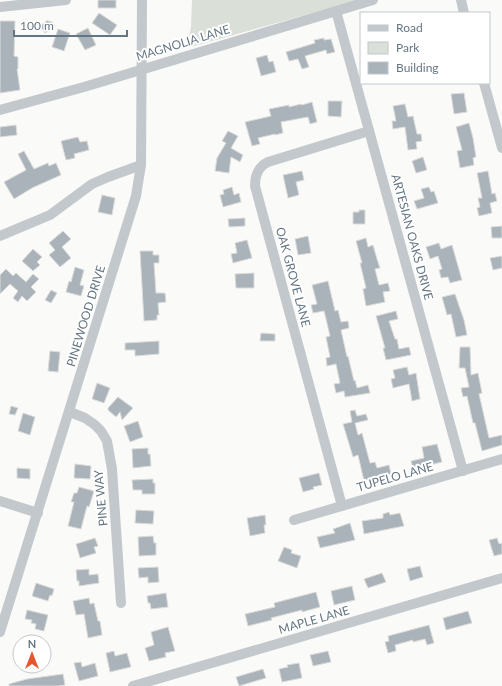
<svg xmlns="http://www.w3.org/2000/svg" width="502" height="686" viewBox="0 0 502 686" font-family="Lato,sans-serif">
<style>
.green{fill:#dadfd7}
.building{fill:#aab3b9;stroke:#dcdcda}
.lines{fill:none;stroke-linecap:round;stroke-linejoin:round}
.minor{stroke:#c3c8cc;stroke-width:10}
.labels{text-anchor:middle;stroke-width:4;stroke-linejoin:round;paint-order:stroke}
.street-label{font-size:12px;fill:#657683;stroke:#fff}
</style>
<rect width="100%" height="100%" fill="#fafaf8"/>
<polygon class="green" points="192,0 359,0 187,48 191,27"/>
<g class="building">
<rect x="98" y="0" width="18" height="8"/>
<polygon points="99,13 117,25 110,35 92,23"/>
<polygon points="48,20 49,22 51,21 55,26 45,33 40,26"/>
<polygon points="0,21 15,21 14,56 18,57 18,69 17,69 20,90 0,93"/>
<polygon points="88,28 96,45 85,50 76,34"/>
<polygon points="58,29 70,33 64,51 52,47"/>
<polygon points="324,38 324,40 331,39 335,52 327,54 326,50 305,56 309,67 302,69 298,59 289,61 286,52 315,43 314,40"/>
<polygon points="267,55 269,62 273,61 276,72 261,76 256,58"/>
<polygon points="464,93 467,112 454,114 451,94"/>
<polygon points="328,101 342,101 341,117 328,116"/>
<polygon points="312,102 317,122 310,124 308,117 281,122 283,133 275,135 275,134 258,138 260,144 252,146 245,122 271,116 269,109 289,105 289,107 301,104 302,105"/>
<polygon points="405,104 408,117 413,116 417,134 421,134 422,141 416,142 417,149 408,150 405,127 393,129 392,121 396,121 393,106"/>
<polygon points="469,123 473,138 476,157 473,158 474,165 460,168 457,151 462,150 456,127"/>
<polygon points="16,125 17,135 0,137 0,127"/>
<polygon points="228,131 238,136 231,148 243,155 240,162 231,157 229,173 215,171 217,158 226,143 222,141"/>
<polygon points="78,137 80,142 87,141 89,150 74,154 75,158 66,160 61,141"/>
<polygon points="24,151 34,169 48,163 49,166 56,163 61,175 32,188 14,199 4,182 26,170 18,154"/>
<polygon points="423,157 427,170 416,173 412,161"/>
<polygon points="302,171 304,180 296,182 299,195 288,198 283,175"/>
<polygon points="488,171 492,194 495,193 497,201 490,203 492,213 479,216 477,208 480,207 478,198 482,198 477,173"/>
<polygon points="232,187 234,195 239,193 241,202 223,207 220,195 224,194 223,190"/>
<polygon points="429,187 431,192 434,191 438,203 417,209 414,201 424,198 421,189"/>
<polygon points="102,195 115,198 112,215 98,212"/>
<polygon points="359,210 365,210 365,224 353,224 353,212 359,212"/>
<polygon points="245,218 245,226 229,227 228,219"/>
<polygon points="502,226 502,238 492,238 491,227"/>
<polygon points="63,231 71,239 62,247 71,258 60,267 49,255 55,250 49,243"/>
<polygon points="308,236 311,253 298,255 295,239"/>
<polygon points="366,238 368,247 373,245 377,259 380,268 375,269 379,285 388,283 390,291 383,292 385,302 366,306 363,289 366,288 360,263 362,263 356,241"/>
<polygon points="247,240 252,258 233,263 231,254 237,253 235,243"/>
<polygon points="439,243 441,249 452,245 462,280 450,283 448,277 441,278 439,270 442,269 438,256 430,259 426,247"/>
<polygon points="33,249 42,257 37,262 40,265 33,271 22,261"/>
<polygon points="140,251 153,251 153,255 159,255 159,263 154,263 156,293 165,293 166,302 158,303 159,315 157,315 157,320 144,321"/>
<polygon points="502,256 502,268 493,270 490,258"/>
<polygon points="75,267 84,270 80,285 84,286 81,296 66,292 69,281 71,282"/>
<polygon points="6,269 13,276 16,273 26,282 33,274 39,279 31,287 36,292 27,301 22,296 18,302 13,298 18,291 10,284 0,294 0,275"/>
<polygon points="254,273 254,288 236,288 235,274"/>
<polygon points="328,281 335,311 338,310 341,322 348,321 349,328 341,330 347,357 348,356 354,381 355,380 357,388 368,385 370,393 345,397 344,391 336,393 334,384 340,383 336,364 327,366 326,358 330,357 326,337 330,336 326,319 324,311 313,313 311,305 317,304 312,285"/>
<polygon points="51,290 57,293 51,303 45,300"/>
<polygon points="455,294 464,320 467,335 456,337 451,314 447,315 442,297"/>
<polygon points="396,311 398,319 389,321 395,339 397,339 399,349 409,347 411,355 386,360 383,348 385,348 376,316"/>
<polygon points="261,333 275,334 275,341 260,341"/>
<polygon points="159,341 159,354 135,356 135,350 125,350 125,343"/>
<polygon points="460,347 470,347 471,375 478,373 482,393 479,394 489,438 502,435 502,445 482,451 475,423 473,423 467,396 463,397 461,388 469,387 465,368 459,368"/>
<polygon points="50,351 60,352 58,372 48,371"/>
<polygon points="407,367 409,375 416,373 420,399 412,401 409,384 393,388 391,379 395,378 393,370"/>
<polygon points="97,383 110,388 104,403 92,399"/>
<polygon points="118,397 133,408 122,420 120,412 116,417 108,410 108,408"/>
<polygon points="11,406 18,408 15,415 9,414"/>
<polygon points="355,410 357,416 366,414 368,420 355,423 358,435 362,433 370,463 375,462 377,468 389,465 391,474 364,481 358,455 353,457 343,424 352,422 350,411"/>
<polygon points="23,413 35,417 30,435 18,431"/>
<polygon points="138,421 143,437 130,442 124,426"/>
<polygon points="437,444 442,462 413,469 411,461 424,458 422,447"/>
<polygon points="148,448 148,454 150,454 151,466 133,468 132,449"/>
<polygon points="75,464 91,466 90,479 74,478"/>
<polygon points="17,468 30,469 30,479 17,478"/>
<polygon points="319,473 322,485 313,487 314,489 303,492 299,478"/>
<polygon points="153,479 153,483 155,483 155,494 142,494 142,490 133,490 132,480"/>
<polygon points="79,487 94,491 89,507 87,506 81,529 68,526 74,502 71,502 74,493 77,493"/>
<polygon points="136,510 154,511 153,524 135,523"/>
<polygon points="389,512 390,515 400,513 404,526 364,534 362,521 383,518 383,514"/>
<polygon points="265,515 266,525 264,525 265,533 250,536 247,518"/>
<polygon points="350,523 355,540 320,548 317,537 335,533 333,529"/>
<polygon points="153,536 154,543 156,543 156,555 139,556 138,537"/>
<polygon points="95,538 98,546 94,547 96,553 80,558 76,544"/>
<polygon points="497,538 499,544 502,543 502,554 494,556 489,540"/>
<polygon points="284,547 292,550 291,553 301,556 297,568 278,561"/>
<polygon points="420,566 423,577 410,581 407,569"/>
<polygon points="158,567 159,582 148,583 148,577 139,578 138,568"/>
<polygon points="89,569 89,575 98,574 99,583 79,586 79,581 77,581 76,570"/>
<polygon points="382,573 386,582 368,588 364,579"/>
<polygon points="36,583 54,589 52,596 50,595 48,601 32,596"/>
<polygon points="352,586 355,600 334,605 331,591"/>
<polygon points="316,592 320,607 302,612 302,610 271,618 272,620 248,626 245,614 275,607 274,603"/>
<polygon points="166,593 168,607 151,609 150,603 148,603 147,596"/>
<polygon points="89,598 90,604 94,603 98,621 100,621 102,635 88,638 84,614 76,615 73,601"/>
<polygon points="27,610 48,615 44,631 35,629 36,624 31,623 32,620 25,619"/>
<polygon points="468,611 472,623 446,630 443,618"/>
<polygon points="429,625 434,643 427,645 425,639 413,642 413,640 395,645 396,651 388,653 385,642 389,641 388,636"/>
<polygon points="168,627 175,651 165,653 166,657 149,661 145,648 154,645 151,632"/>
<polygon points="114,651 115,656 127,653 131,667 110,672 106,653"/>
<polygon points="328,651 331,662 313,666 310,655"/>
<polygon points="81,662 82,667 95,663 98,676 79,681 74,663"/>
<polygon points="299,663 302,678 282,682 279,669 288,667 287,665"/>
<polygon points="263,669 266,678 239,686 236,677"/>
<polygon points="63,674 65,685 58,686 9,686 9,684 27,679"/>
</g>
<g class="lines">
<g class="minor">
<polyline points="461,0 464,13"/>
<polyline points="0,7 66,0"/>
<polyline points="336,11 463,471"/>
<polyline points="484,83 502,148"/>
<polyline points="0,110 84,87 373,0"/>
<polyline points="0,236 50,215 92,184 108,177 141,165"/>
<polyline points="70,412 85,418 95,425 101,431 107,441 112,469 121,603"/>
<polyline points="0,501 38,513"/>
<path d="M342,506L255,186C255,175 258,167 268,162L369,131"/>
<polyline points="294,520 502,459"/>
<polyline points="0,632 136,196 141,165 142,0"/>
<polyline points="133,686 502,578"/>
</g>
</g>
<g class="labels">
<g class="street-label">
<text transform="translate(183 43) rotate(-17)" y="4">MAGNOLIA LANE</text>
<text transform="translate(412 237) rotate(75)" y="4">ARTESIAN OAKS DRIVE</text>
<text transform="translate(293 277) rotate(75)" y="4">OAK GROVE LANE</text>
<text transform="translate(86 316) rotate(-73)" y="4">PINEWOOD DRIVE</text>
<text transform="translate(395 477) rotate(-16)" y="4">TUPELO LANE</text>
<text transform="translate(101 498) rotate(-95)" y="4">PINE WAY</text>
<text transform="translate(314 620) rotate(-16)" y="4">MAPLE LANE</text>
</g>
</g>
<rect x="360" y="12" width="130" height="72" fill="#ffffff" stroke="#c1c8cd"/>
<rect x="368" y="25" width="20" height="6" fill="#c3c8cc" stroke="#c1c8cd"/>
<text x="396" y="32" font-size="12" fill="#657683">Road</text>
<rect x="368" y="42" width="20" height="12" fill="#dadfd7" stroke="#c1c8cd"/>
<text x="396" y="52" font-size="12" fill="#657683">Park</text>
<rect x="368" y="62" width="20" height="12" fill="#aab3b9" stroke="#c1c8cd"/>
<text x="396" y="72" font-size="12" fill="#657683">Building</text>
<g transform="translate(32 654)"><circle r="19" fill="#ffffff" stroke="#c1c8cd"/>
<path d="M0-3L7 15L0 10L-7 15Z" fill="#e4572e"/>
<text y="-6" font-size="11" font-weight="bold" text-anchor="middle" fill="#657683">N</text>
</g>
<path d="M14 30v6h113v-6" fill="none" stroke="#657683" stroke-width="2"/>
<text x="20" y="30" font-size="12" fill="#657683" stroke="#ffffff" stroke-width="3" paint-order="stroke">100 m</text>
</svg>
